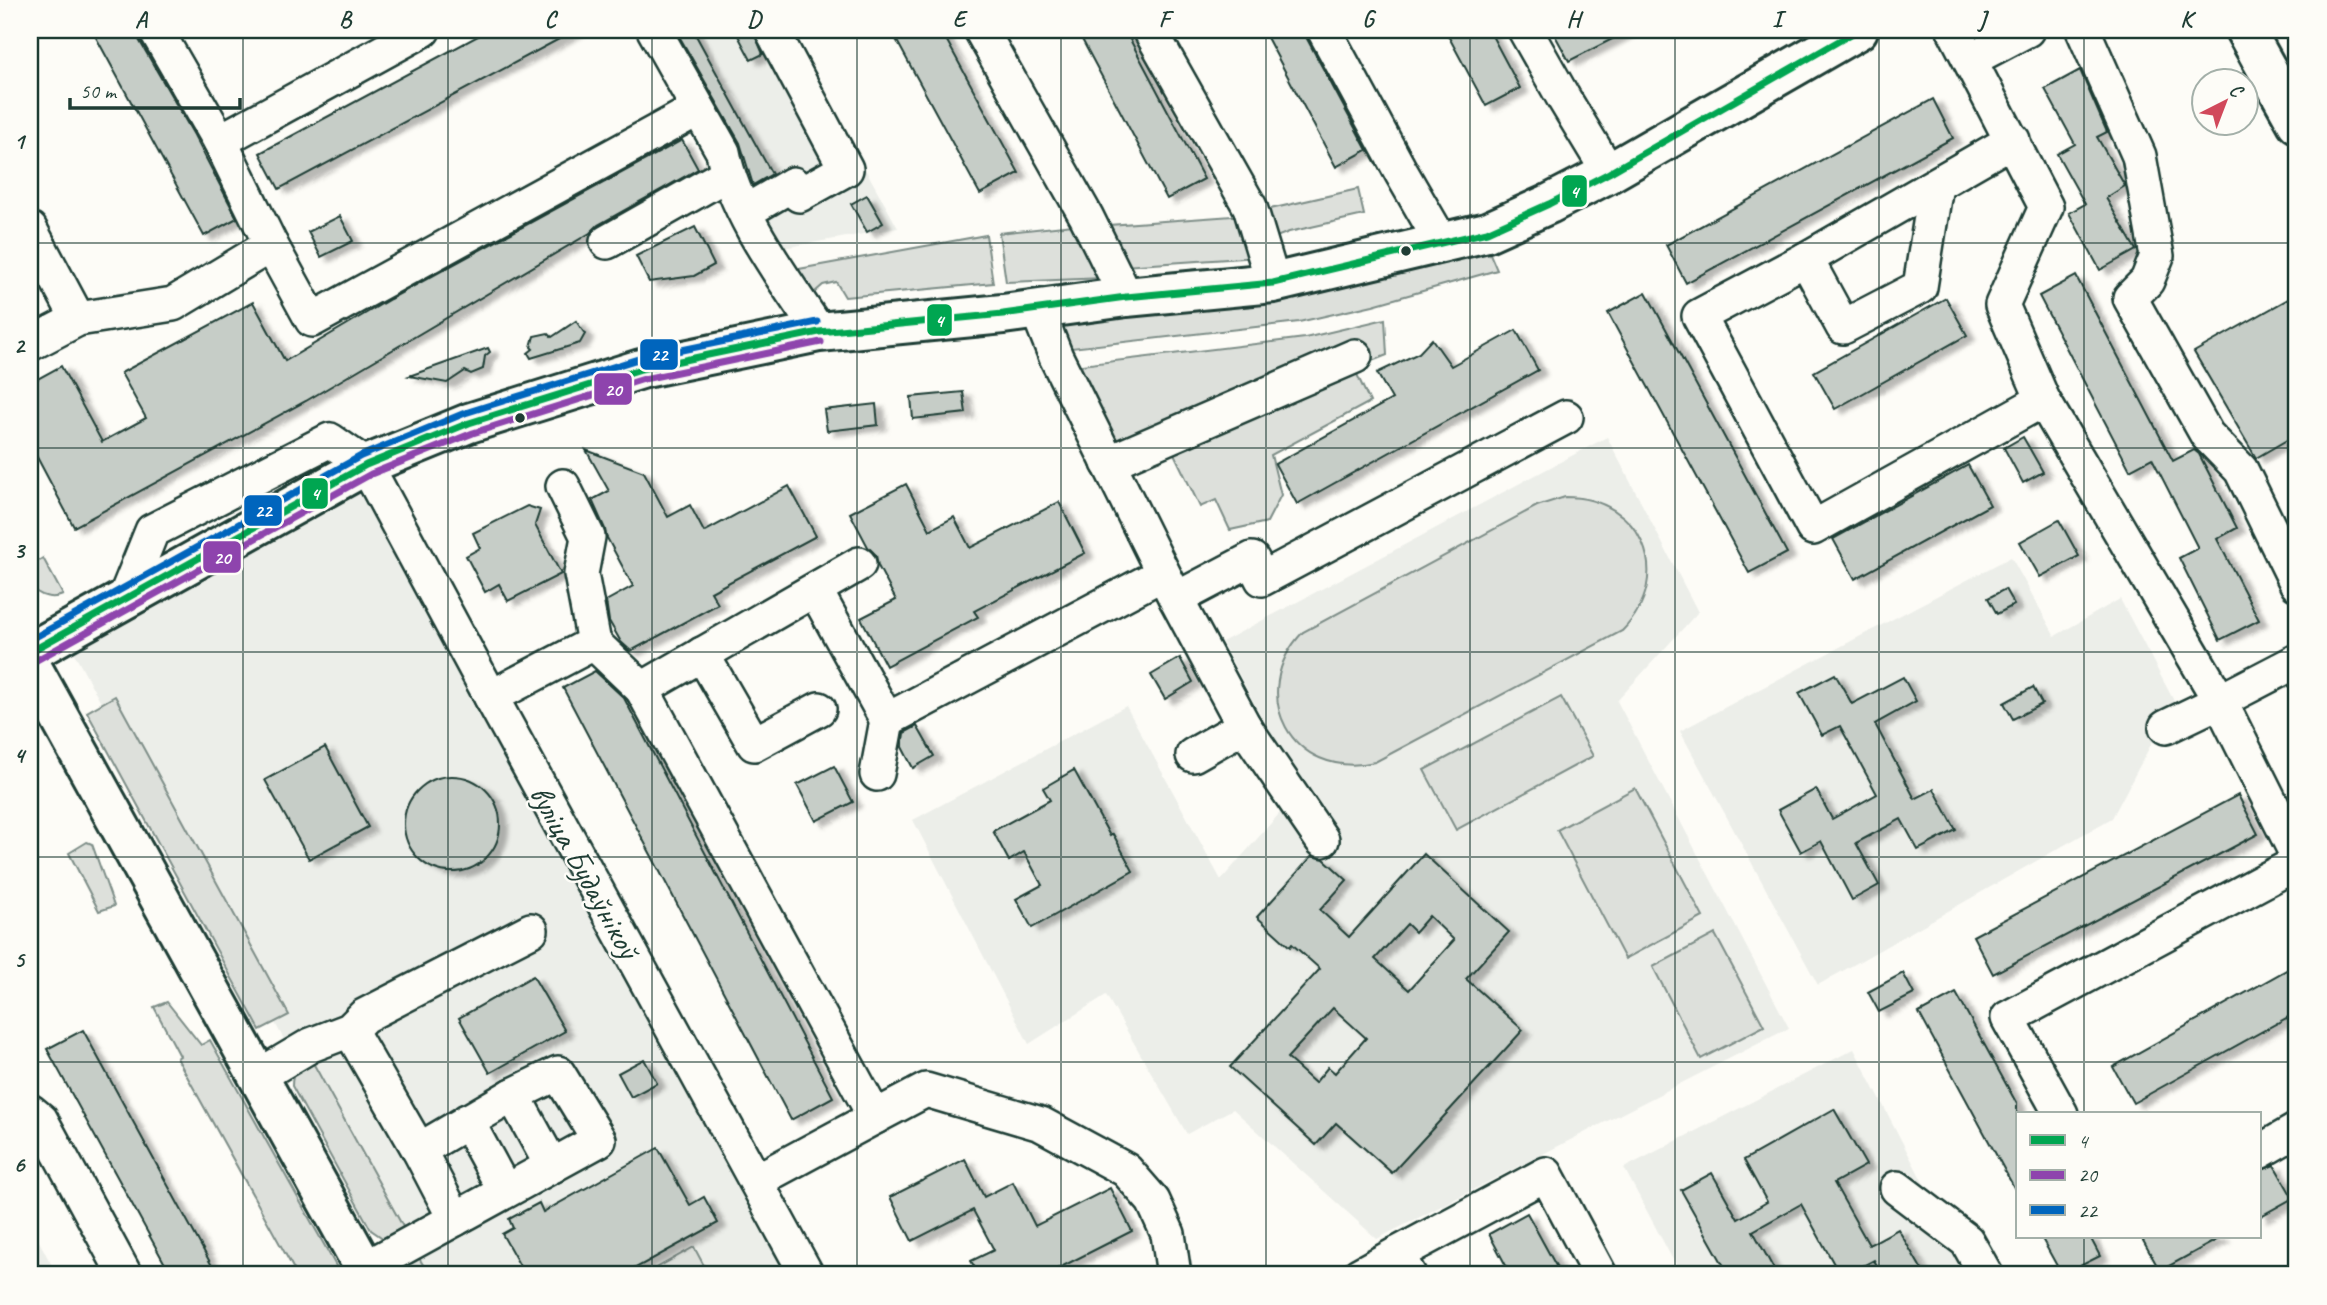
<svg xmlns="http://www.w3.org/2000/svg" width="2327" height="1305" viewBox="0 0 2327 1305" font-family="Caveat,sans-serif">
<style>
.built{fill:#eceee9}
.green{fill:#dde0db;stroke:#7e8e88;stroke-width:2}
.building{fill:#c6cdc7;stroke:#1f3d34;stroke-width:2;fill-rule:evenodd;filter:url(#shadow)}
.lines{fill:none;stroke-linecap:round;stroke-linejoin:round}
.minor-casing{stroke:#1f3d34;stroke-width:38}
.major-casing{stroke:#1f3d34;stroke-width:44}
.minor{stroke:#fdfcf7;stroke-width:33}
.major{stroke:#fdfcf7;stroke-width:38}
.bus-1-casing{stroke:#fdfcf7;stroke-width:12}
.bus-2-casing{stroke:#fdfcf7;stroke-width:12}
.bus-3-casing{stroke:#fdfcf7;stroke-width:12}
.bus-1{stroke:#00a651;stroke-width:7}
.bus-2{stroke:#8e44ad;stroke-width:7}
.bus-3{stroke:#0065bd;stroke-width:7}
.grid{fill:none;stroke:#1f3d34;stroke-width:2;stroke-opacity:0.55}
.bus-dot{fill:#1f3d34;stroke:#fdfcf7;stroke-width:2.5}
.labels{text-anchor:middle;stroke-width:5;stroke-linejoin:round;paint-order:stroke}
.street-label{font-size:33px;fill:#1f3d34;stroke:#fdfcf7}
.line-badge{stroke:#fdfcf7;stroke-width:2.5}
.badge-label{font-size:19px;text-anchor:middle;font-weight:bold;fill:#fff}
.neatline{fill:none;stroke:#1f3d34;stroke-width:2.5}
.grid-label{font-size:23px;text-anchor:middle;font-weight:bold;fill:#1f3d34}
</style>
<defs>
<filter id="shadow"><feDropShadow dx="8" dy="4.5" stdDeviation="2" flood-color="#0004"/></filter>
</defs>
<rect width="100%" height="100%" fill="#fdfcf7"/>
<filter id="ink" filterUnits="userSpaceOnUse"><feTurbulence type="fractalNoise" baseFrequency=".0143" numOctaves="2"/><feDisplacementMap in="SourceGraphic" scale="14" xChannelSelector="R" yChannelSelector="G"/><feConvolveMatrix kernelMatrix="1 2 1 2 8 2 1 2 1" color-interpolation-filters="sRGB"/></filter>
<g filter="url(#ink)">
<g class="built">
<polygon points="666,30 788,30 898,228 783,248"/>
<polygon points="1607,437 1698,612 1617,701 1789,1028 1377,1239 1233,1109 1187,1134 1106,995 1029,1044 913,820 1126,706 1221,880 1300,790 1222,642"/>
<polygon points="363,484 791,1275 412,1275 70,646"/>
<polygon points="2011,557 2055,636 2120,599 2174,701 2112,818 1818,985 1680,731"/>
<polygon points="1854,1049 1971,1275 1681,1275 1624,1168"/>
<polygon points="33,1230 57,1275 30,1275 30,1231"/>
</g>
<g class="green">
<polygon points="1358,189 1364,215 1289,232 1266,241 1257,212"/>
<polygon points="1246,215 1257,257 1123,266 1109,225"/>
<polygon points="1082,224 1104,278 1006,282 999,233"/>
<polygon points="986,235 993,283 845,297 836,282 823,285 815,292 803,292 788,271"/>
<polygon points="1485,242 1497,270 1373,305 1299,322 1063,349 1057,319"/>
<polygon points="1385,319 1387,355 1354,368 1370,402 1271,455 1281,495 1267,522 1230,530 1216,500 1200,507 1165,435 1113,451 1073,366 1305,338"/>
<path d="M1565,497C1642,497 1676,576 1622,631L1375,762C1291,781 1245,693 1303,632L1537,506Z"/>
<path d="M43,558L63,595C51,600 39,595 30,587V566Z"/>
<polygon points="115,696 289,1015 260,1030 87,712"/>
<polygon points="1561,697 1593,756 1456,830 1424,770"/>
<polygon points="1635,788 1703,917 1625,959 1557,830"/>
<polygon points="87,842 92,844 114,906 99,911 69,853"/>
<polygon points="1715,934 1764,1026 1701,1059 1653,967"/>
<polygon points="167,1002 201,1045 210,1040 341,1275 297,1275 177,1058 180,1056 154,1007"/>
<path d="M312,1061L407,1234L387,1241L371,1230L292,1086C292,1070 298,1066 312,1061Z"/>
<polygon points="694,1247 709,1275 644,1275"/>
<polygon points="415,1251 429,1275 398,1275 400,1267"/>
</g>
<g class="building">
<polygon points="92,30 137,30 139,40 194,135 237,218 204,236"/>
<polygon points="489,30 576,30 279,189 260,153"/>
<polygon points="693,30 772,174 753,185 740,143 679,36"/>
<polygon points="735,30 753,30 763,54 751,60"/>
<polygon points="891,30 941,30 1019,173 980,194"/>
<polygon points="1077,30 1125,30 1204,179 1167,199"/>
<polygon points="1263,30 1305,30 1307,39 1367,150 1336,167"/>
<polygon points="1445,30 1489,30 1520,88 1486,106"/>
<polygon points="1552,30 1630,30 1569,61"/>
<polygon points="2080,70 2107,132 2097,137 2125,186 2106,198 2136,250 2100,270 2069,213 2085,204 2057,154 2075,144 2045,89"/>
<polygon points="1933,99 1953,138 1686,283 1666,245"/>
<polygon points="682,140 698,169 598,225 590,233 306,401 74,527 30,444 30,383 61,366 102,442 146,418 121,373 253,302 285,361 390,299"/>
<polygon points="867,195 883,223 867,232 851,204"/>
<polygon points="340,216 353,241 321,257 308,232"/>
<polygon points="695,227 714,265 694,276 649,282 636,256"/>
<polygon points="2076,276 2173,461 2194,450 2199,454 2237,528 2217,539 2259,620 2220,640 2179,558 2198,548 2152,458 2130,470 2039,296"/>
<polygon points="1646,292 1787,553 1749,573 1608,313"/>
<polygon points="2297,294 2297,434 2256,458 2194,352"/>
<polygon points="1946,298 1967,335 1835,409 1814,372"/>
<polygon points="576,321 585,334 580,343 531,358 528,353 533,349 531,347 534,336 548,333 552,337"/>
<polygon points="1516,330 1538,370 1297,504 1275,464 1392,399 1377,373 1419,353 1432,339 1451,366"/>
<polygon points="488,348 490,352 485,356 483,369 471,374 465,371 447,383 409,376"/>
<polygon points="963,392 966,413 913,419 911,397"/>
<polygon points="876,404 878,425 827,431 824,410"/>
<polygon points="2023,437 2043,472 2023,483 2004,448"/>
<polygon points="586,450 644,472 668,517 690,505 704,532 789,486 816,536 711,592 718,604 631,651 621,642 609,621 606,601 633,586 606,536 605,529 592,500 609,491"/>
<polygon points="1968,465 1990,505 1855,579 1833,539"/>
<polygon points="906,484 930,530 954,517 970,548 1059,502 1085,553 974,611 978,617 886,666 861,618 896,600 878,566 876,555 868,547 850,513"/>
<polygon points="527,506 540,510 535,525 561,574 508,601 499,584 485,592 466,556 480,548 473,533"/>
<polygon points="2059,520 2079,556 2040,577 2020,542"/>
<polygon points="2005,589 2014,605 1997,614 1988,598"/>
<polygon points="1180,658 1193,682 1165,699 1151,675"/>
<polygon points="595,671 624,698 833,1097 791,1120 563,688"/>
<polygon points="1835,674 1852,704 1903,677 1916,701 1875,724 1915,799 1934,789 1956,830 1918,850 1901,819 1856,843 1879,885 1852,900 1821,841 1801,852 1778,810 1816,789 1832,819 1877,794 1840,726 1822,735 1799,693"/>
<polygon points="2033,687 2042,704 2013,719 2004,703"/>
<polygon points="917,726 934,756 913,768 902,747 904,733"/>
<polygon points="325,747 368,827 309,859 265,780"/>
<polygon points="834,766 853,802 816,821 797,785"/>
<polygon points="1074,770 1110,836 1113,834 1133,871 1032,928 1016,899 1042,885 1024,852 1009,861 993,831 1050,800 1043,788"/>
<circle cx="452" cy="824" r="48"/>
<polygon points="2238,795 2258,834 1993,974 1973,936"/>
<path d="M1424,854L1509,932L1466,979L1523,1030L1392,1173L1336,1123L1316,1145L1230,1067L1320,969L1292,944L1290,947L1257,917L1312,856L1324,859L1347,880L1320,910L1349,937ZM1429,916L1454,940L1409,990L1375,959L1407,924L1415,932ZM1333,1008L1366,1038L1335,1073L1328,1067L1315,1083L1287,1058Z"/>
<polygon points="2297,964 2297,1012 2133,1103 2113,1067"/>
<polygon points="1903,973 1914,994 1879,1012 1868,992"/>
<polygon points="533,976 565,1031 490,1073 459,1018"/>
<polygon points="1956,993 2017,1104 2017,1193 1919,1013"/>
<polygon points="83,1030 217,1275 171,1275 47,1049"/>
<polygon points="644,1059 657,1083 631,1097 618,1073"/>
<polygon points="1834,1109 1866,1165 1834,1183 1869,1245 1898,1229 1925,1275 1882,1275 1874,1260 1846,1275 1840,1275 1801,1204 1753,1231 1777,1275 1729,1275 1681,1190 1712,1173 1738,1219 1767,1202 1744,1160"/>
<polygon points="658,1148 690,1205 704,1197 718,1223 623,1275 525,1275 502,1234 513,1228 509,1219 539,1203 543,1212"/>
<polygon points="965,1159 984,1197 1013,1182 1035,1226 1110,1188 1132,1231 1057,1269 1060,1275 979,1275 971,1261 994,1250 973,1210 912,1241 890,1197"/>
<polygon points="2274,1165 2293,1198 2259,1217 2259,1171"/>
<polygon points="1527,1213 1561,1275 1511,1275 1489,1234"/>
<polygon points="2041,1237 2090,1237 2100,1256 2062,1275"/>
<polygon points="2141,1237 2222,1237 2160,1271"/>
</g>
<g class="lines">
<defs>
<g id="minor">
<polyline points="156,30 220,141 271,245"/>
<path d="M654,30L723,152C734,213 785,280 819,332"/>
<polyline points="981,30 1086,216 1126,297"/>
<polyline points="1150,30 1250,207 1273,283"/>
<polyline points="1324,30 1401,172 1442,243"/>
<polyline points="1525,30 1563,97 1609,173"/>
<polyline points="1954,30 2046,207 2002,305 2043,400 2220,701 2166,727"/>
<polyline points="2083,30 2139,156 2157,256 2147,281 2130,298 2207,435 2241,470 2297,584"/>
<polyline points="1970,60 2027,30"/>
<polyline points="2013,140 1806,259 1699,316 1813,528 2043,400"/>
<polyline points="220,141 423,30"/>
<polyline points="745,212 793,184 799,195 846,169 772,30"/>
<polyline points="30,229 78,319"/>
<polyline points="607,242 727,174"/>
<polyline points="1806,259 1843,327 1920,287 1936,185"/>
<polyline points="1037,309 1056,357 1176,599 1244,726 1322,840"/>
<polyline points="30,344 78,319 173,304 271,245 312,320 698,109"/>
<polyline points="1108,463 1355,356"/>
<polyline points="815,590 887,720 1162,574"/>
<polyline points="125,598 152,531 330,440 366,465 491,697 807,1275"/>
<polyline points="1176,599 1252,559 1262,579 1566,417"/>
<polyline points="594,643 642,689 859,564"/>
<polyline points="702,654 754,744 819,709"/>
<polyline points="2297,661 2220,701 2297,855"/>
<polyline points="642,689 875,1117 756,1181"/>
<polyline points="491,697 594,643 581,574 588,537 563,486"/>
<polyline points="1193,755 1244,726"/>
<polyline points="877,774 887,720"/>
<polyline points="350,1030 419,1150 513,1095 558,1073 599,1140 364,1269"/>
<polyline points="257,1077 311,1045 350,1030 364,1016 531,930"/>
<polyline points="513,1095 552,1166"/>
<polyline points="30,1111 41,1120 125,1275"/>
<polyline points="2061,1114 2008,1018 2297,863"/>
<polyline points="875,1117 926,1090 1041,1124 1126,1170 1153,1201 1168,1234 1174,1275"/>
<polyline points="467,1121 505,1191"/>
<polyline points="419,1150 455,1219"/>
<polyline points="2259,1152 2297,1130"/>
<polyline points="1897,1188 1967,1241 1986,1275"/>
<polyline points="1397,1254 1546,1174 1600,1275"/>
<polyline points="1359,1275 1397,1254 1409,1275"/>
</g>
<g id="major">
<polyline points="2245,30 2297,123"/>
<polyline points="30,652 366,465 469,423 641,369 819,332 1003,314 1126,297 1273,283 1487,232 1549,204 1609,173 1858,30"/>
<polyline points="30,664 368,1275"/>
</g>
</defs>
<use href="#minor" class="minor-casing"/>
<use href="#major" class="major-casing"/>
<use href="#minor" class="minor"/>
<use href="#major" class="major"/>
<defs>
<polyline id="bus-1" points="30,652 366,465 469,423 641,369 819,332 1003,314 1126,297 1273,283 1487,232 1549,204 1609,173 1858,30"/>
<polyline id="bus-2" points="35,661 371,474 473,433 644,379 821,342"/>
<polyline id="bus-3" points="30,640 361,456 465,413 638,359 817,322"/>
</defs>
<use href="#bus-1" class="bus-1-casing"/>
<use href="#bus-2" class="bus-2-casing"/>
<use href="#bus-3" class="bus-3-casing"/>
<use href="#bus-1" class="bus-1"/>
<use href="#bus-2" class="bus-2"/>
<use href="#bus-3" class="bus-3"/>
</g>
</g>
<path class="grid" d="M243,30V1275M448,30V1275M652,30V1275M857,30V1275M1061,30V1275M1266,30V1275M1470,30V1275M1675,30V1275M1879,30V1275M2084,30V1114M30,243H2297M30,448H2297M30,652H2297M30,857H2297M30,1062H2297M2084,1237V1275"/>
<g class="bus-dot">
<circle cx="1406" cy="251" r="6"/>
<circle cx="520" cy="418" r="6"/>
</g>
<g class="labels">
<g class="street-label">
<text transform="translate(586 871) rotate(61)" y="12">вуліца Будаўнікоў</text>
</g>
</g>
<g class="line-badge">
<rect x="1561" y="174" width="27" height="34" rx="7" fill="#00a651"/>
<rect x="926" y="303" width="27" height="34" rx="7" fill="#00a651"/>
<rect x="639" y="338" width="40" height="33" rx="7" fill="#0065bd"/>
<rect x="593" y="372" width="40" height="34" rx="7" fill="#8e44ad"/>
<rect x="301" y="477" width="28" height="33" rx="7" fill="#00a651"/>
<rect x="243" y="494" width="40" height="33" rx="7" fill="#0065bd"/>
<rect x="202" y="540" width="40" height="34" rx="7" fill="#8e44ad"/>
</g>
<g class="badge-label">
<text x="1574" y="198">4</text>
<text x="939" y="327">4</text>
<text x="659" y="361">22</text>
<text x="613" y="396">20</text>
<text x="315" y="500">4</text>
<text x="263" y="517">22</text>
<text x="222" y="564">20</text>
</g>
<rect width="2327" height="1305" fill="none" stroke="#fdfcf7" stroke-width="77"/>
<rect x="2016" y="1112" width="245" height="126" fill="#fdfcf7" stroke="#a4b0a9" stroke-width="2"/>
<rect x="2030" y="1135" width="35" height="10" fill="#00a651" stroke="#a4b0a9" stroke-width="2"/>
<text x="2078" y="1148" font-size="21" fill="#1f3d34">4</text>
<rect x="2030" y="1170" width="35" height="10" fill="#8e44ad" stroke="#a4b0a9" stroke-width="2"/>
<text x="2078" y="1182" font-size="21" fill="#1f3d34">20</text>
<rect x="2030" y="1205" width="35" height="10" fill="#0065bd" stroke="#a4b0a9" stroke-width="2"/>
<text x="2078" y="1218" font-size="21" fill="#1f3d34">22</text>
<g transform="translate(2225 102) rotate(42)"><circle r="33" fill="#fdfcf7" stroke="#a4b0a9" stroke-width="2"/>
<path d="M0-5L12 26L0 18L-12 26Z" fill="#d1495b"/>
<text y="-10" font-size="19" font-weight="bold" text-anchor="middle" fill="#1f3d34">С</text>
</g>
<path d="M70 98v10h170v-10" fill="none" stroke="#1f3d34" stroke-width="3.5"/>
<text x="80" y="98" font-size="21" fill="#1f3d34" stroke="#fdfcf7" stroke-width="5" paint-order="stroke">50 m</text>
<rect x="38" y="38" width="2250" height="1228" class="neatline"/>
<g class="grid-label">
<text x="141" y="27">A</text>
<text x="345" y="27">B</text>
<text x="550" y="27">C</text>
<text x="754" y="27">D</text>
<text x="959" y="27">E</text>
<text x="1164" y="27">F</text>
<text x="1368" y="27">G</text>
<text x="1573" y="27">H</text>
<text x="1777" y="27">I</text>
<text x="1982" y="27">J</text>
<text x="2186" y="27">K</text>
<text x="19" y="149">1</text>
<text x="19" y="353">2</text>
<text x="19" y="558">3</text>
<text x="19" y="763">4</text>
<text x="19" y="967">5</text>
<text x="19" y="1172">6</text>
</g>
</svg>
